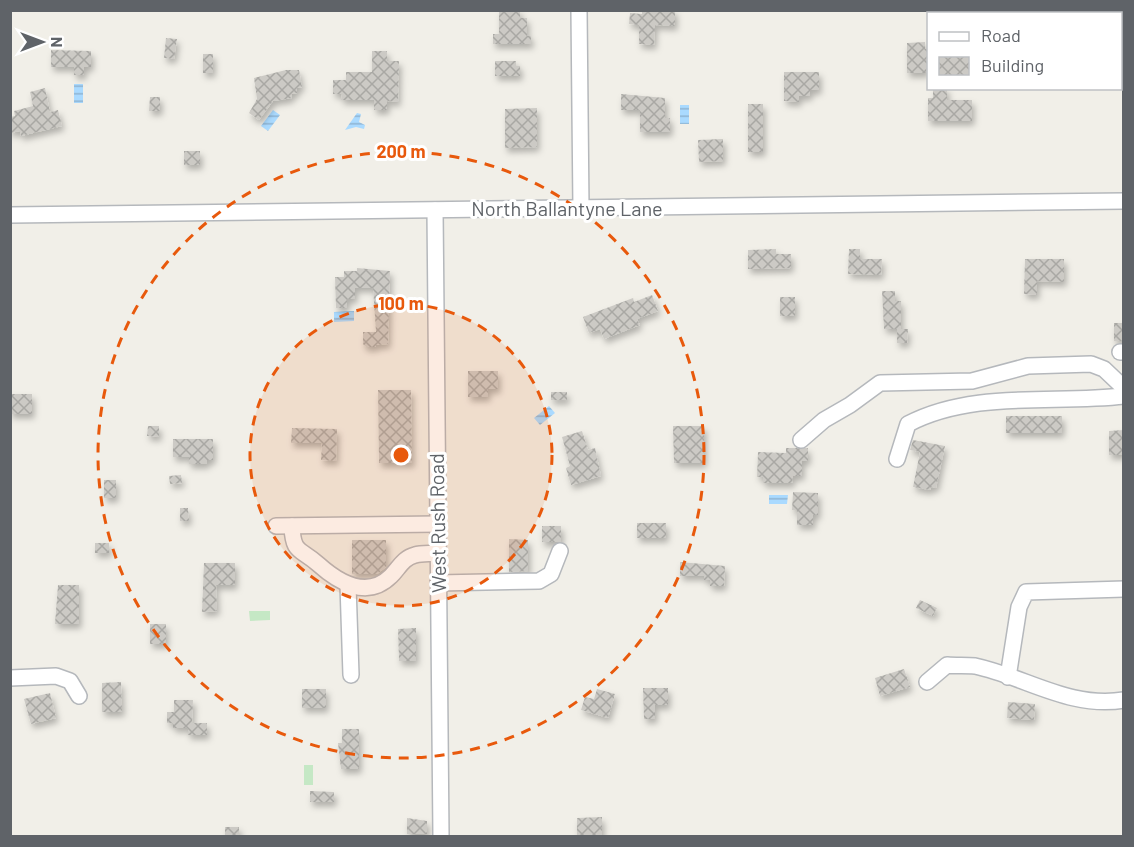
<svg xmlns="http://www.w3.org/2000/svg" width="1134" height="847" viewBox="0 0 1134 847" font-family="Barlow,sans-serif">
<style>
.park{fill:#c5e8c5}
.water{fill:url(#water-rules)}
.building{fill:url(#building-cross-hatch);filter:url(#shadow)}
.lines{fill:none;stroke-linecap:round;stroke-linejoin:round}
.minor-casing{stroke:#b5b8bc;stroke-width:18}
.minor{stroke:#fff;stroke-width:15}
.ring{fill:none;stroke:#e8590c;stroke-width:3;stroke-dasharray:10 8}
.labels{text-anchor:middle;stroke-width:6;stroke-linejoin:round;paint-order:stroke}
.street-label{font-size:20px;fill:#5f6368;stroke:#fff}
.centre{fill:#e8590c;stroke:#fff;stroke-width:3}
.ring-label{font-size:18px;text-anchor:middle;font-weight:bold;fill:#e8590c;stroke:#fff;stroke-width:6;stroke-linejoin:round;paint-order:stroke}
</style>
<defs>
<pattern id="water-rules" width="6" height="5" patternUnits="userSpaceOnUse" patternTransform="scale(1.5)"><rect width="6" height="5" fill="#aadaff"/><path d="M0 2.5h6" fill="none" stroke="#8eb4d2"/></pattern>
<pattern id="building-cross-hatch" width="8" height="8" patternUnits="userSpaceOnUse" patternTransform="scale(1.5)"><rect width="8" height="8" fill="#cccac5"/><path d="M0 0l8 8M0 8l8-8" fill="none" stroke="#a9a8a4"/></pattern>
<filter id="shadow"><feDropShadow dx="2.5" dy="4.5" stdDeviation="3" flood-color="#0004"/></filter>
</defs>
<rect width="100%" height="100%" fill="#f1efe8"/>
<g class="park">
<polygon points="249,611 270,611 270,620 250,621"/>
<rect x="304" y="765" width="9" height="20"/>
</g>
<g class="water">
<rect x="74" y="84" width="9" height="19"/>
<rect x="680" y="105" width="9" height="19"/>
<polygon points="273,110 280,115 268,131 261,126"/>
<polygon points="357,113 361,114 359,122 365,125 364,129 356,127 345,130"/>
<polygon points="354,311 354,321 334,322 334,312"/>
<polygon points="549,406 555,413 540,425 534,418"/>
<polygon points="769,495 788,495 787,504 769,504"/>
</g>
<g class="building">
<polygon points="499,10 520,10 520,18 527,18 527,36 531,36 531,44 493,44 493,34 499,34"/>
<polygon points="642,10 675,10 675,26 655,25 654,45 639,44 639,25 629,24 630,13 642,14"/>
<polygon points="166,38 177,39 174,59 164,58"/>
<polygon points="925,42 925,49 928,49 926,73 907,73 907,43"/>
<polygon points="51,50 91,51 91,67 84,67 84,75 74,75 74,67 51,67"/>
<polygon points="372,51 387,51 387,61 399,61 398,102 387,101 387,110 374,110 374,100 341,100 342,94 333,94 333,80 346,80 346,72 372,72"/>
<rect x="203" y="54" width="10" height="19"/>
<polygon points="495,61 516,61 516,66 520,66 520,76 495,76"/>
<polygon points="286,70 299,70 302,87 297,88 297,93 291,94 292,98 273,101 259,120 249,113 257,99 254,78"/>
<polygon points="784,72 819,72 819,90 810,90 810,96 799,96 799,102 784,101"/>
<polygon points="45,88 50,112 58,110 62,126 21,136 20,131 10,133 10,117 15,116 14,111 33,106 30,92"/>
<polygon points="933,88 947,88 947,100 972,100 972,121 928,121 928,98 933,98"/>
<polygon points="621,94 665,98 665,118 670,118 670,132 640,132 640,110 621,110"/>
<polygon points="150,97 160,97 160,111 149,111"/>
<rect x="748" y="104" width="15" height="48"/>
<polygon points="537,108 537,147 505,148 505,109"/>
<polygon points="723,139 723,161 699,162 698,140"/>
<rect x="184" y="151" width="16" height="14"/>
<polygon points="776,249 776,254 791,254 791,268 748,269 748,250"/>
<polygon points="849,249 860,249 860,259 882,259 881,275 848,274"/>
<polygon points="1025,259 1064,259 1064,282 1037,281 1037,295 1024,294"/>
<polygon points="357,268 390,271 388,344 376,345 376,347 366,347 363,344 363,332 376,332 373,288 355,288 355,299 347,299 347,308 336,308 335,277 344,277 344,271 357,271"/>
<polygon points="882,291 895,291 895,301 901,301 901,329 908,329 907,343 897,343 897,329 884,329"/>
<polygon points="652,295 658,311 637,319 640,325 604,339 600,329 589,333 583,317 633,298 634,302"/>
<rect x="780" y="297" width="15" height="19"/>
<rect x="1114" y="323" width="10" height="18"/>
<polygon points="468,371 498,371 498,389 488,389 488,397 468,397"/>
<polygon points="378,390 411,390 412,463 379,463"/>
<rect x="551" y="392" width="16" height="8"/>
<rect x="10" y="394" width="22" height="20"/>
<rect x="1006" y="416" width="56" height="17"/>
<polygon points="148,426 159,426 159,437 147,436"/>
<polygon points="673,426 704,426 704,463 674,463"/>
<polygon points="292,428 337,429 336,461 321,460 322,443 291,443"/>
<polygon points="1124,430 1124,455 1109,455 1109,431"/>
<polygon points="582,431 588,450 595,448 601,476 571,485 566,468 570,466 562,437"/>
<polygon points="173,439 213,439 213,460 207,460 207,464 189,464 189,457 173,457"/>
<polygon points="913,440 945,446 936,488 931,487 930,490 913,487 920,452 910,450"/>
<polygon points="786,448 808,448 808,461 802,461 802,476 793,476 792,483 763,483 763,477 757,477 758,452 786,453"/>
<polygon points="181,475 182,483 170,484 169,476"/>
<rect x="104" y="480" width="12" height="18"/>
<polygon points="793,492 818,493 818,515 813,515 813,525 797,525 797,510 792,510"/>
<polygon points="180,508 188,508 189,521 180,521"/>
<rect x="637" y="523" width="29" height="15"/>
<rect x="542" y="526" width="19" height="16"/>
<polygon points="509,539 528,540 528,571 509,572"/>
<polygon points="352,540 386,540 386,567 377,574 352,574"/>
<rect x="95" y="543" width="14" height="10"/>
<polygon points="680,562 725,566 724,586 710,586 710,580 704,580 704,576 680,576"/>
<polygon points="204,563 235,563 235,585 216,585 217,611 202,612"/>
<polygon points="58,585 79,585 79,624 55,624"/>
<polygon points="920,600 937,608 933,616 916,608"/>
<rect x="150" y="624" width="16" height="20"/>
<polygon points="416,628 416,661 399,661 398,629"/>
<polygon points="904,669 910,687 880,696 875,678"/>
<polygon points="121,682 122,712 102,712 102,683"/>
<polygon points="643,688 668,688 668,705 655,705 655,719 644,719"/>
<rect x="302" y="689" width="24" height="19"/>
<polygon points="597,689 615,694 608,718 581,710 585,697 594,699"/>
<polygon points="50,693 56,718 31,724 24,699"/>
<polygon points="174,700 193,700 192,723 207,723 207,735 188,735 188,728 173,728 173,723 167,723 167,712 174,712"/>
<polygon points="1008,702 1035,704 1034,720 1007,718"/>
<polygon points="342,729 359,729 359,769 341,769 338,743 342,743"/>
<polygon points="310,791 334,792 334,802 310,802"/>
<polygon points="602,817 602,837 577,837 577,818"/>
<polygon points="407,818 427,821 427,834 407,834"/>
<rect x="225" y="827" width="14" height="10"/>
</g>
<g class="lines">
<defs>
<g id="minor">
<polyline points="579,10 581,209"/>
<polyline points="435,210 441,836"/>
<polyline points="10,215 1124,201"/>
<polyline points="1120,352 1124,352"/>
<polyline points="801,440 824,420 850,405 880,383 972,381 1028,366 1091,364 1104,369 1124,388"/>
<path d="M897,459L908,424C973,390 1053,404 1124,396"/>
<polyline points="276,526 438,524"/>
<path d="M292,526C293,554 300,548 318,564C338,582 367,600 391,576C399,568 403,558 415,555C422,553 431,554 438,553"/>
<polyline points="438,583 539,581 551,574 560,551"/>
<polyline points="348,585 351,675"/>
<polyline points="1008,677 1019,607 1026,592 1124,589"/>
<polyline points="10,678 56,676 70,681 79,696"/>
<path d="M927,682L947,665C956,666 966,665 975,666C1026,677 1070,709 1124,700"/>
</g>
</defs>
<use href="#minor" class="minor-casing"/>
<use href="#minor" class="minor"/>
</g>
<circle cx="401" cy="455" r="151" fill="#e8590c" fill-opacity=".12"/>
<g class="ring">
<circle cx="401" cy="455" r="151"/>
<circle cx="401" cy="455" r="303"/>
</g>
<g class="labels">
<g class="street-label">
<text x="567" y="216">North Ballantyne Lane</text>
<text transform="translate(438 523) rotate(-91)" y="7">West Rush Road</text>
</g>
</g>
<circle cx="401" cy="455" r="9" class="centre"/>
<g class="ring-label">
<text x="401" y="158">200 m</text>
<text x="401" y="310">100 m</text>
</g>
<rect width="1134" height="847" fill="none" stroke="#5f6368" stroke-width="24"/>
<rect x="927" y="12" width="195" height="78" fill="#ffffff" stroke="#bfc1c3" stroke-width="1.5"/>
<rect x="939" y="32" width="30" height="9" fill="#ffffff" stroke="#bfc1c3" stroke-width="1.5"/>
<text x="981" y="42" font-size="18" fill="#5f6368">Road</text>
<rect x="939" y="57" width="30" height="18" fill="url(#building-cross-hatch)" stroke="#bfc1c3" stroke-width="1.5"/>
<text x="981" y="72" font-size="18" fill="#5f6368">Building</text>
<g transform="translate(42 42) rotate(90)" stroke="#ffffff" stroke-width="4.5" paint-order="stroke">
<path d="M0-4.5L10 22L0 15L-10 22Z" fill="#5f6368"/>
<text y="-9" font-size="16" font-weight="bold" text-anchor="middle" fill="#5f6368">N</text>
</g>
</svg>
